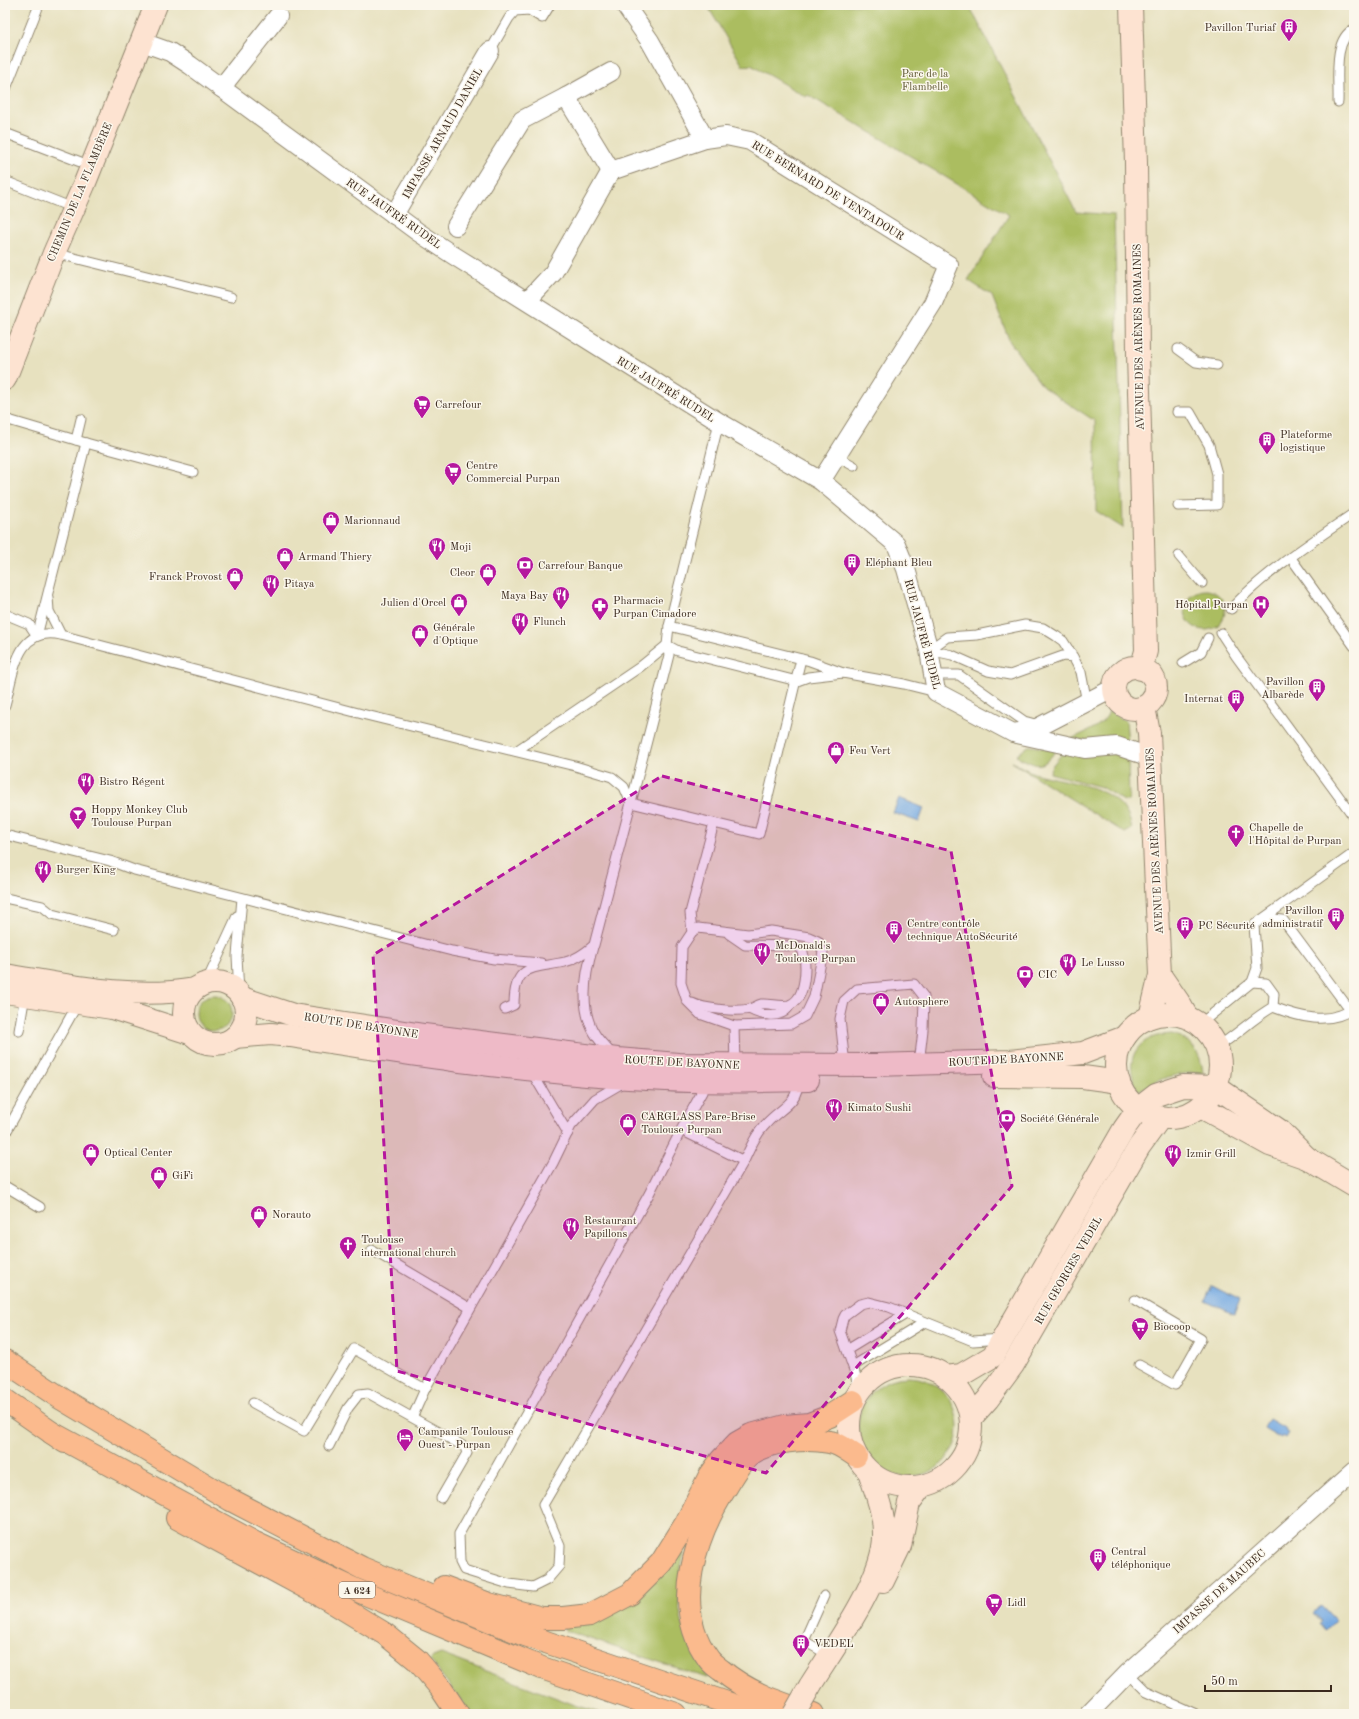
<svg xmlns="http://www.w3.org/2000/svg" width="1359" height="1719" viewBox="0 0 1359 1719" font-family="'Old Standard TT',serif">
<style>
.green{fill:#abbd61;stroke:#737440}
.water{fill:#74a9e1;stroke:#586a80}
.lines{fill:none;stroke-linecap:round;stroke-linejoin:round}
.lane-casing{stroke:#91866e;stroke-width:11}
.street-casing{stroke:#91866e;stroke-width:20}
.secondary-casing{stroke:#91866e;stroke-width:24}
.highway-casing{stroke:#91866e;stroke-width:24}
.lane{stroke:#fff;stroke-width:9}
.street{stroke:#fff;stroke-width:18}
.secondary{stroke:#fde3d1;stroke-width:22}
.highway{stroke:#fbba8d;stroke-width:22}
.secondary-bridge-casing{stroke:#91866e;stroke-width:24;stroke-linecap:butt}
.secondary-bridge{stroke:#fde3d1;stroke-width:22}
.marked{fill:#b5179e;fill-opacity:0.2;stroke:#b5179e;stroke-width:3;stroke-dasharray:8 5;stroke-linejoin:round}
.labels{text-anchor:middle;stroke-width:3;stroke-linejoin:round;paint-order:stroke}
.shield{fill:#fbf7ec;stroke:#75685c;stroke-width:1}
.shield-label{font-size:10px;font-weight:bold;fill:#3b2a1e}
.poi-label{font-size:11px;fill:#3b2a1e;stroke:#fbf7ec;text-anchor:start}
.park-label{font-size:11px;fill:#5d5632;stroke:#fbf7ec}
.street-label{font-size:11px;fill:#3b2a1e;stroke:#fbf7ec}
</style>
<rect width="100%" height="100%" fill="#fbf7ec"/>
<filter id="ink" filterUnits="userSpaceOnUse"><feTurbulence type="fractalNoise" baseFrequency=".025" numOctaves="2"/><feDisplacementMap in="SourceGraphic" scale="8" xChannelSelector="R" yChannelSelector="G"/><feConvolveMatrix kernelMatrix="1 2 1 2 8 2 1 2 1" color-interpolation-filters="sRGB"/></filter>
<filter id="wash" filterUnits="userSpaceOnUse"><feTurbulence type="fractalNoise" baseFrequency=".012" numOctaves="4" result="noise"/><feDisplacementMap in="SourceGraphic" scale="16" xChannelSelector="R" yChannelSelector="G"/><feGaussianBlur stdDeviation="0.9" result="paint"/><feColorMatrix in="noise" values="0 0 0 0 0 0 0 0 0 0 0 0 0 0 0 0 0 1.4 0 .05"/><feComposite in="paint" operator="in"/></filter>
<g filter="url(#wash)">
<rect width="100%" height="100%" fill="#e7e1bf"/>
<g class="green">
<polygon points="707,5 969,5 1076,212 1114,215 1123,528 1096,511 1095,421 1043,387 1010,342 992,296 968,280 1009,215 808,95 806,97 751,65 743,66"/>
<circle cx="1205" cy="610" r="20"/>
<path d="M1109,711L1126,721L1128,744L1071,739C1083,733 1105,726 1109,711Z"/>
<path d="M1028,746H1031L1056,750C1041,772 1036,765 1016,756Z"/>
<path d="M1064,749L1103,752L1128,757L1129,801H1124L1101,787L1050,773C1050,764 1061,758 1064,749Z"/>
<path d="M1012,762C1019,766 1027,770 1034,773C1069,784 1125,784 1132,829L1125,833Z"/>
<circle cx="214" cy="1013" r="18"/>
<path d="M1172,1034C1192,1040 1201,1053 1203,1073C1178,1072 1159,1078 1138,1091C1122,1059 1137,1035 1172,1034Z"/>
<circle cx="908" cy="1427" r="50"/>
<path d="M682,1551L684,1553C672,1600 680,1636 707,1675V1678L566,1631V1627L668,1568Z"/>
<polygon points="441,1654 575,1705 598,1712 597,1714 469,1714 464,1704 430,1660 433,1657"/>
</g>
<g class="water">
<polygon points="899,798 924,808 919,822 893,813"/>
<polygon points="1212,1286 1240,1300 1234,1314 1205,1301"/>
<polygon points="1269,1419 1286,1429 1285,1431 1288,1433 1285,1438 1282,1436 1281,1438 1264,1428"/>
<polygon points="1321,1606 1335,1621 1326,1630 1320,1623 1322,1621 1313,1613"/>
</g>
</g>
<g filter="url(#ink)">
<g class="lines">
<defs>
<g id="lane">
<polyline points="490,51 509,18 515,11 529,10 542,18 550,5"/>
<polyline points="5,91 39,5"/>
<path d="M1338,102C1339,80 1332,40 1354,29"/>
<polyline points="5,133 91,166"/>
<polyline points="5,181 73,208"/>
<polyline points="54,253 231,297"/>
<polyline points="1178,349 1196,362 1217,365"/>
<polyline points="1177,412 1190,412 1209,445 1217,474 1217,505 1178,506"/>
<polyline points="5,419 86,443"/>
<polyline points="719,422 669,626 667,645 669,655 631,803 759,834 801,659"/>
<polyline points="76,440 81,419"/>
<polyline points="836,456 854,466"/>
<polyline points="1179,556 1202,583"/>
<polyline points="1291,558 1354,646"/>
<path d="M48,597L49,611L61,635L366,715L575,766L612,777L624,787L631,803L594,945C585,953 577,959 565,962C533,969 514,963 514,1005L505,1009"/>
<path d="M1231,609C1262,574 1315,540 1354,513"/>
<polyline points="5,614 29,624 37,636"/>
<polyline points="1221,633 1236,656 1354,817"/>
<polyline points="37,636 86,443 193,472"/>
<polyline points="667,645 678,651 797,681 808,677 843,673 810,661 669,626"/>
<polyline points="929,650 952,655 988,671 1010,675 1063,656 1073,657 1081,672 1087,703"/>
<polyline points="929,650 947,637 977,635 1025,625 1043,628 1056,636 1063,641 1073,657"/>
<polyline points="1183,663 1201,652 1208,638"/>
<polyline points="843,673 904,684 936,692"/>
<polyline points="933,675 959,675 1024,721 1035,724"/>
<path d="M5,705C14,673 16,625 61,635"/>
<polyline points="516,751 640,667 667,645"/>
<polyline points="5,835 110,861 134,870 452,951 494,959 541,963"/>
<polyline points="5,898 42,906 52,914 114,930"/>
<polyline points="1265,918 1283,920 1350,1010"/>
<polygon points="698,928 748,934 771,931 809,937 818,941 823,952 814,997 805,1016 791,1024 734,1026 700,1014 687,1001 681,983 682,947 692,932"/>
<polyline points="692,932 690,913 714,823"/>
<path d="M593,947C585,974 579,1009 595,1034C599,1041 607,1048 613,1055"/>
<polyline points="1252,982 1266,983 1274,994 1273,1007"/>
<polyline points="206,983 237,916"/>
<polyline points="239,993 237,956 242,898"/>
<path d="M692,1003C704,1009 737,1012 750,1009C754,1008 757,1005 761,1004C770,1003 780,1007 789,1005C807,999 807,963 802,949L796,946L745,945L729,934"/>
<path d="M1273,1007C1299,1017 1329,1026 1354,1008"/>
<path d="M749,1009C762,1016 782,1020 790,1005"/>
<polyline points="1200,1024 1252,982 1257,968 1254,925 1354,853"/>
<polyline points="734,1026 735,1066"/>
<polyline points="19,1031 25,995"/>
<path d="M1217,1047C1237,1035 1253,1018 1273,1007"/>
<polyline points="845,1065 840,1019 844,1001 857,989 914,984 924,997 923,1030 919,1064"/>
<polyline points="531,1071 568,1133"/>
<polyline points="681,1130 649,1194 459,1534 460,1562 464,1570 509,1584 533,1587 547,1580 559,1566 560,1546 543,1505 744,1161 681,1130 702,1092 703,1082"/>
<polyline points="5,1134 78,1003"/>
<path d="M744,1161C750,1148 756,1134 766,1124C780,1108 798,1104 798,1081"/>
<polyline points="5,1186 40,1207"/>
<polyline points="372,1250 470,1308"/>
<polyline points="1135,1300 1201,1339 1175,1385 1139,1365"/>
<polyline points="847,1350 906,1314"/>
<polyline points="853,1366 925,1322"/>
<polyline points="859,1391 855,1373 840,1331 843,1319 845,1315 860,1304 869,1302 889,1307 973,1341 1001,1339"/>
<polyline points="253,1403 304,1431 354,1349 425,1389 553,1163 571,1126 595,1099 624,1082"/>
<polyline points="413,1416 425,1389"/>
<polyline points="329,1446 348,1408 359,1394 368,1393 465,1447 467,1453 441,1498"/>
<polyline points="824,1596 804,1641 829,1655"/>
<polyline points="1128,1673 1147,1692 1196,1714"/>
</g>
<g id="street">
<polyline points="625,5 650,41 705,139"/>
<polyline points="142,42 170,52 190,65 418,232 453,255 719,422 821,481 896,544 906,569 929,650 936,692 1013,733 1035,729 1114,688"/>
<polyline points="221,88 278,16"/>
<polyline points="566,97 611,72"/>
<polyline points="394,215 490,51"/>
<polyline points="456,226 522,120 566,97 611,171"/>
<polyline points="527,301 553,273 611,171 705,139 726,136 750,141 949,265 933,303 821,481"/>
<polyline points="1017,734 1085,749 1117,746 1150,757"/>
<polyline points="1088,1714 1128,1673 1354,1471"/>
</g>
<g id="secondary">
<polyline points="1131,5 1136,163 1138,354 1146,651 1141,669"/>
<polyline points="5,379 54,253 84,185 156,5"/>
<circle cx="1135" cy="688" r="21"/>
<polyline points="1144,707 1149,733 1160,975 1150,1017"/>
<path d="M5,975C67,985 132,1000 195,989"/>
<polyline points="1160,975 1178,1001 1187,1017"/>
<circle cx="215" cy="1013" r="31"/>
<polyline points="5,992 112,1008 190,1033"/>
<polyline points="242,998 293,1015 424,1035 617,1059 678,1064 875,1065 1010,1061 1083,1053 1125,1037"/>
<circle cx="1168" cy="1066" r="52"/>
<path d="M235,1037L271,1034L290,1036C414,1055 539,1075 666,1080C713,1083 761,1081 808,1080"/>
<polyline points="994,1076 1083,1077 1119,1082"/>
<polyline points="1201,1107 1270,1145 1307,1158 1354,1186"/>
<circle cx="910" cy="1426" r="61"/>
<polyline points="947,1377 961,1375 993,1356 1124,1129 1138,1109 1156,1095 1183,1086 1216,1087 1279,1130 1307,1158"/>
<polyline points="971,1418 988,1399 1013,1365 1139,1147 1160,1118"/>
<polyline points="883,1581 900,1546 909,1503 921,1487"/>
<path d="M810,1686C834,1647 886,1577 884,1533C884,1513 876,1493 870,1474"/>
</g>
<g id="highway">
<polyline points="5,1361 62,1399 231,1500 362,1568 522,1634 760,1714"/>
<polyline points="5,1400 65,1442"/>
<polyline points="52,1433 255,1543 356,1590 542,1668 676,1714"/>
<polyline points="177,1518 329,1600 385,1634 417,1660 440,1687 458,1714"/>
<polyline points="444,1587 489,1604 542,1618 563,1618 590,1615 630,1594 661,1563 686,1523 709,1477 721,1460 737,1443 751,1435 785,1426 809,1424 830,1416 853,1401"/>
<path d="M813,1714C780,1703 748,1693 721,1670C717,1667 711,1663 708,1658C670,1606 696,1534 727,1486C734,1475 740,1463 751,1454C768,1440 808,1438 829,1442C839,1443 848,1451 856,1456"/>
</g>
</defs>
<use href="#lane" class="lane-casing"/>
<use href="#street" class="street-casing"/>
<use href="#secondary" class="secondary-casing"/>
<use href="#highway" class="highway-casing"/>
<use href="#lane" class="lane"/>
<use href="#street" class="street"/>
<use href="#secondary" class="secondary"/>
<use href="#highway" class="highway"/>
<defs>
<polyline id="secondary-bridge" points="794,1714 810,1686"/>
</defs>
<use href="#secondary-bridge" class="secondary-bridge-casing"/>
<use href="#secondary-bridge" class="secondary-bridge"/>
</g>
</g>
<path class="marked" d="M662,776L951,851L1012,1186L766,1473L397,1371L373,955Z"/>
<defs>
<symbol id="building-pin" viewBox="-11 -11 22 30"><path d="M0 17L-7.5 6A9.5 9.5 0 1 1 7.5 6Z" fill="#b5179e" stroke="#fbf7ec"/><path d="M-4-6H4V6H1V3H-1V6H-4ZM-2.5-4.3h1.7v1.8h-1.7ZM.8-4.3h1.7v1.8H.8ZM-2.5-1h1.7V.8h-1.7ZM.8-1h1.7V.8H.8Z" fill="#fff"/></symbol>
<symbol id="supermarket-pin" viewBox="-11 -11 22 30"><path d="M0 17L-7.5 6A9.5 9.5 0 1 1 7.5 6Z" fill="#b5179e" stroke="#fbf7ec"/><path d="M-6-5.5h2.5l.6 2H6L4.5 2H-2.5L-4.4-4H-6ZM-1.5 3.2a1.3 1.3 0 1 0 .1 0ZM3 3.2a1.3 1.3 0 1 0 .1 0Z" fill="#fff"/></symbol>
<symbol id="shop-pin" viewBox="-11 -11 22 30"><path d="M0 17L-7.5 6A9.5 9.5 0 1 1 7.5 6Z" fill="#b5179e" stroke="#fbf7ec"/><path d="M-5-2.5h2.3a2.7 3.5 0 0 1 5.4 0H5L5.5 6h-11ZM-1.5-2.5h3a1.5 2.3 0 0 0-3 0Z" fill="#fff"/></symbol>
<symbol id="restaurant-pin" viewBox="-11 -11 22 30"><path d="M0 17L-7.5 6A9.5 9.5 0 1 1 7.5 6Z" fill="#b5179e" stroke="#fbf7ec"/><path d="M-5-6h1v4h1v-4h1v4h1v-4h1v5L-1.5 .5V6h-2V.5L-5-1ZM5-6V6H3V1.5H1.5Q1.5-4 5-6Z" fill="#fff"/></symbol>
<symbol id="bank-pin" viewBox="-11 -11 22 30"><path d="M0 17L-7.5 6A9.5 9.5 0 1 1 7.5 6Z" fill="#b5179e" stroke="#fbf7ec"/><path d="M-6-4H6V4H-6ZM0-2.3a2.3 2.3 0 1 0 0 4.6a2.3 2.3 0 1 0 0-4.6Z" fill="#fff"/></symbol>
<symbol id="hospital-pin" viewBox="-11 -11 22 30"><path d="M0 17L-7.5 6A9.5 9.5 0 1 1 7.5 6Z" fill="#b5179e" stroke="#fbf7ec"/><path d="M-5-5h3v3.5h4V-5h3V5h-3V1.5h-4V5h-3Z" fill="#fff"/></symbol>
<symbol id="pharmacy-pin" viewBox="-11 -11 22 30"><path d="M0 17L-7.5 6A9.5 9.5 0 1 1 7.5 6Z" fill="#b5179e" stroke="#fbf7ec"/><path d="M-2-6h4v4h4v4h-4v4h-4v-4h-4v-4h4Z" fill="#fff"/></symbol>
<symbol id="bar-pin" viewBox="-11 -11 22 30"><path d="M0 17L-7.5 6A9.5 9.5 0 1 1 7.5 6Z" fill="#b5179e" stroke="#fbf7ec"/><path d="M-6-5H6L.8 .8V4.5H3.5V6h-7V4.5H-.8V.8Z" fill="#fff"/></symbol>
<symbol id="church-pin" viewBox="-11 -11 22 30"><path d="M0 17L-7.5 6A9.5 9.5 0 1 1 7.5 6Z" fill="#b5179e" stroke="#fbf7ec"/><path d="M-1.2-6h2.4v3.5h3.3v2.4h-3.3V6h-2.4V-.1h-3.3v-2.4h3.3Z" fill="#fff"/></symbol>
<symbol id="hotel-pin" viewBox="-11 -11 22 30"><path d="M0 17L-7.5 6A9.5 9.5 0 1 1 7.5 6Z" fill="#b5179e" stroke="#fbf7ec"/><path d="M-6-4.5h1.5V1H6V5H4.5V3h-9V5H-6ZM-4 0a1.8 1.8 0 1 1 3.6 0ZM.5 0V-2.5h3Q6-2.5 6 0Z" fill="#fff"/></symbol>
</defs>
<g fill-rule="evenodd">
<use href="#building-pin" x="1279" y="17" width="20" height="27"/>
<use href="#supermarket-pin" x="412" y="394" width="20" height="27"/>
<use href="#building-pin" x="1257" y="430" width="20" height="27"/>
<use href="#supermarket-pin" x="443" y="461" width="20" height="27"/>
<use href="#shop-pin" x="321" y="510" width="20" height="27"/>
<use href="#restaurant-pin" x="427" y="536" width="20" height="27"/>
<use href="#shop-pin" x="275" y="546" width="20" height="27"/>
<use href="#building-pin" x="842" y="552" width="20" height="27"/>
<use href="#bank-pin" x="515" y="555" width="20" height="27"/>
<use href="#shop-pin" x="478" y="562" width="20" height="27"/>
<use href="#shop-pin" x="225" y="566" width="20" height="27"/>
<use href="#restaurant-pin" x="261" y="573" width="20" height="27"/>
<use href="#restaurant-pin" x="551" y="585" width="20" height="27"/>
<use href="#shop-pin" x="449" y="592" width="20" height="27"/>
<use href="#hospital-pin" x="1251" y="594" width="20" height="27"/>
<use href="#pharmacy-pin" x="590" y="596" width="20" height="27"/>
<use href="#restaurant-pin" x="510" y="611" width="20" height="27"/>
<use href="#shop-pin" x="410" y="623" width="20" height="27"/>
<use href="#building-pin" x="1307" y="677" width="20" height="27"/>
<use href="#building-pin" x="1226" y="688" width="20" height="27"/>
<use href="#shop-pin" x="826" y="740" width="20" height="27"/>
<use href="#restaurant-pin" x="76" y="771" width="20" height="27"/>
<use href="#bar-pin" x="68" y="805" width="20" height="27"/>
<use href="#church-pin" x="1226" y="823" width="20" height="27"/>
<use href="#restaurant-pin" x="33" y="859" width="20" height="27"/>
<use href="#building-pin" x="1326" y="906" width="20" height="27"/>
<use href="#building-pin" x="1175" y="915" width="20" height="27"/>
<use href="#building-pin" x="884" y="919" width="20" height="27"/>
<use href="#restaurant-pin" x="752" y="941" width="20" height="27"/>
<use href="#restaurant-pin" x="1058" y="952" width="20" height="27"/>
<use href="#bank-pin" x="1015" y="964" width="20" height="27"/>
<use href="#shop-pin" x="871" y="991" width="20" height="27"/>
<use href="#restaurant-pin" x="824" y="1097" width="20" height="27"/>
<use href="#bank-pin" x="997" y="1108" width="20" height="27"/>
<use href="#shop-pin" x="618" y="1112" width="20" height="27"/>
<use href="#shop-pin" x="81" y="1142" width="20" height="27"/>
<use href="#restaurant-pin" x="1163" y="1143" width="20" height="27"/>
<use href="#shop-pin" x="149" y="1165" width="20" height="27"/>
<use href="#shop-pin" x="249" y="1204" width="20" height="27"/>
<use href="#restaurant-pin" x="561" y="1216" width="20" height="27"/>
<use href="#church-pin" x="338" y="1235" width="20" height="27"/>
<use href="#supermarket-pin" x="1130" y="1316" width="20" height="27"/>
<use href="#hotel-pin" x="395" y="1427" width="20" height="27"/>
<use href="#building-pin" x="1088" y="1547" width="20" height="27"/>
<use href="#supermarket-pin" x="984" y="1592" width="20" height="27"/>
<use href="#building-pin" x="791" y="1633" width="20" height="27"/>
</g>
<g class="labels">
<rect class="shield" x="339" y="1582" width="36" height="16" rx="3"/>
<g class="shield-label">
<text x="357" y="1594">A 624</text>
</g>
<g class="poi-label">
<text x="1276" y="31" text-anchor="end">Pavillon Turiaf</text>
<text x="435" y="408">Carrefour</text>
<text x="1280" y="438">Plateforme<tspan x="1280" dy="13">logistique</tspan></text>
<text x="466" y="469">Centre<tspan x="466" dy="13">Commercial Purpan</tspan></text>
<text x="344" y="524">Marionnaud</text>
<text x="450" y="550">Moji</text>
<text x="298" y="560">Armand Thiery</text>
<text x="865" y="566">Eléphant Bleu</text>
<text x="538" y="569">Carrefour Banque</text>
<text x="475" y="576" text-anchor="end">Cleor</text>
<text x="222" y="580" text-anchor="end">Franck Provost</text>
<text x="284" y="587">Pitaya</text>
<text x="548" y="599" text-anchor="end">Maya Bay</text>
<text x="613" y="604">Pharmacie<tspan x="613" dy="13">Purpan Cimadore</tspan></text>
<text x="446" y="606" text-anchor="end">Julien d'Orcel</text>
<text x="1248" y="608" text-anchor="end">Hôpital Purpan</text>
<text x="533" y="625">Flunch</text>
<text x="433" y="631">Générale<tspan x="433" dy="13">d'Optique</tspan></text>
<text x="1304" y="685" text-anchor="end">Pavillon<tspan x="1304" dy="13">Albarède</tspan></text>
<text x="1223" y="702" text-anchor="end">Internat</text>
<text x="849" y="754">Feu Vert</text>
<text x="99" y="785">Bistro Régent</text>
<text x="91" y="813">Hoppy Monkey Club<tspan x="91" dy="13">Toulouse Purpan</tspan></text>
<text x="1249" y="831">Chapelle de<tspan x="1249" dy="13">l'Hôpital de Purpan</tspan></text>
<text x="56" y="873">Burger King</text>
<text x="1323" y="914" text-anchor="end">Pavillon<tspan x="1323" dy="13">administratif</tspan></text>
<text x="907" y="927">Centre contrôle<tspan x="907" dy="13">technique AutoSécurité</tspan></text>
<text x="1198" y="929">PC Sécurité</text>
<text x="775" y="949">McDonald's<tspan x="775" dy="13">Toulouse Purpan</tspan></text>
<text x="1081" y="966">Le Lusso</text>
<text x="1038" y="978">CIC</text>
<text x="894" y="1005">Autosphere</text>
<text x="847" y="1111">Kimato Sushi</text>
<text x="641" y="1120">CARGLASS Pare-Brise<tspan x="641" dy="13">Toulouse Purpan</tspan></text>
<text x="1020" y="1122">Société Générale</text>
<text x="104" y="1156">Optical Center</text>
<text x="1186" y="1157">Izmir Grill</text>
<text x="172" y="1179">GiFi</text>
<text x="272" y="1218">Norauto</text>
<text x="584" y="1224">Restaurant<tspan x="584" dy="13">Papillons</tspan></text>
<text x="361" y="1243">Toulouse<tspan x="361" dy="13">international church</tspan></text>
<text x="1153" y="1330">Biocoop</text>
<text x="418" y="1435">Campanile Toulouse<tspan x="418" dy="13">Ouest - Purpan</tspan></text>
<text x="1111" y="1555">Central<tspan x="1111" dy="13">téléphonique</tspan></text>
<text x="1007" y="1606">Lidl</text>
<text x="814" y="1647">VEDEL</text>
</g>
<g class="park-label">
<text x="925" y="77">Parc de la<tspan x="925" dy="13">Flambelle</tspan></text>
</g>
<g class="street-label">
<text transform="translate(442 133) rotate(-60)" y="4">IMPASSE ARNAUD DANIEL</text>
<text transform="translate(828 190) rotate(32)" y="4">RUE BERNARD DE VENTADOUR</text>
<text transform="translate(79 192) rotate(-67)" y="4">CHEMIN DE LA FLAMBÈRE</text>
<text transform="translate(394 213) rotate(35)" y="4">RUE JAUFRÉ RUDEL</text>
<text transform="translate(1138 337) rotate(-91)" y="4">AVENUE DES ARÈNES ROMAINES</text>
<text transform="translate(666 389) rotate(32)" y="4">RUE JAUFRÉ RUDEL</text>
<text transform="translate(923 634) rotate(75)" y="4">RUE JAUFRÉ RUDEL</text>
<text transform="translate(1154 841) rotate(-93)" y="4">AVENUE DES ARÈNES ROMAINES</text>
<text transform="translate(361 1025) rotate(9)" y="4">ROUTE DE BAYONNE</text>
<text transform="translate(1006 1059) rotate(-3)" y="4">ROUTE DE BAYONNE</text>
<text transform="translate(682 1062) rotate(3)" y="4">ROUTE DE BAYONNE</text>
<text transform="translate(1068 1270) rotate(-60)" y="4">RUE GEORGES VEDEL</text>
<text transform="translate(1219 1591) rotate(-42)" y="4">IMPASSE DE MAUBEC</text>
</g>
</g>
<rect width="1359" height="1719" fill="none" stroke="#fbf7ec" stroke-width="20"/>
<path d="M1205 1685v6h126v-6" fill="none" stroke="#3b2a1e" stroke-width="2"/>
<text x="1211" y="1685" font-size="12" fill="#3b2a1e" stroke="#fbf7ec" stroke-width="3" paint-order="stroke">50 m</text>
</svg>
